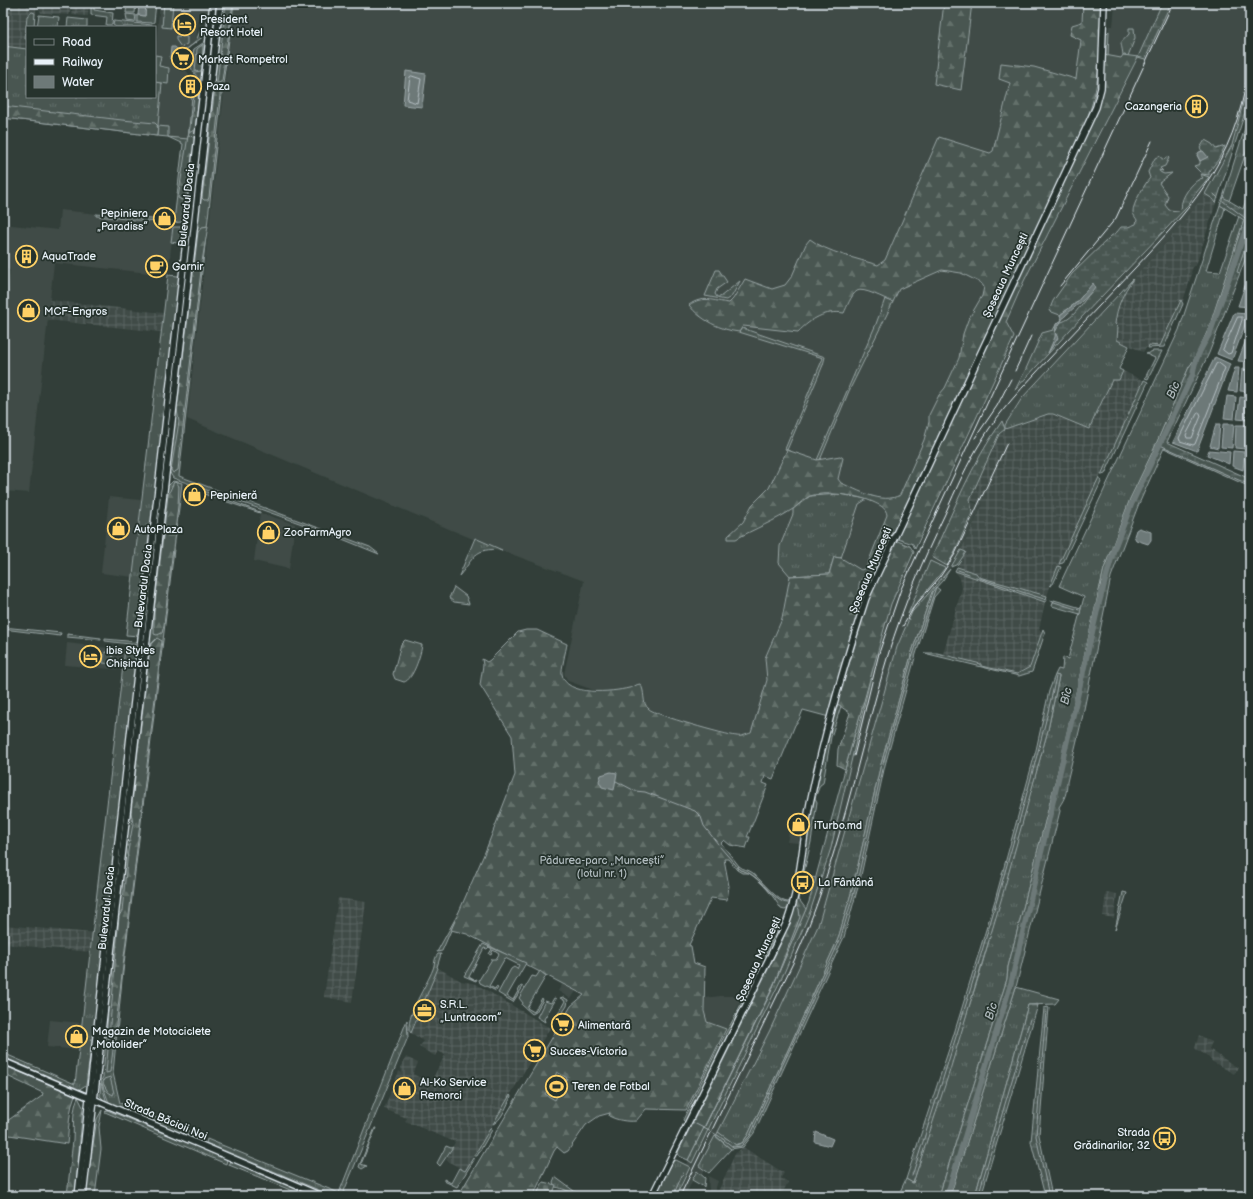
<svg xmlns="http://www.w3.org/2000/svg" width="1253" height="1199" viewBox="0 0 1253 1199" font-family="'Balsamiq Sans',sans-serif">
<style>
.built{fill:#3f4b46}
.industrial{fill:url(#industrial-grid)}
.grass{fill:url(#grass-tufts);stroke:#98a4a4}
.forest{fill:url(#forest-firs);stroke:#98a4a4}
.wetland{fill:url(#wetland-marsh);stroke:#98a4a4}
.cemetery{fill:url(#cemetery-stones);stroke:#98a4a4}
.garden{fill:#495651;stroke:#98a4a4}
.water{fill:#6d7978;stroke:#9ea9ab}
.lines{fill:none;stroke-linecap:round;stroke-linejoin:round}
.shore{stroke:#b7c1c5;stroke-width:1}
.stream{stroke:#9ea9ab;stroke-width:1}
.river{stroke:#6d7978;stroke-width:5.5}
.secondary-casing{stroke:#e8f1f8;stroke-width:8}
.primary-casing{stroke:#e8f1f8;stroke-width:8}
.secondary{stroke:#26332d;stroke-width:5}
.primary{stroke:#26332d;stroke-width:5.5}
.rail{stroke:#e8f1f8;stroke-width:1}
.labels{text-anchor:middle;stroke-width:3.5;stroke-linejoin:round;paint-order:stroke}
.poi-label{font-size:11px;fill:#e8f1f8;stroke:#26332d;text-anchor:start}
.street-label{font-size:11px;fill:#e8f1f8;stroke:#26332d}
.park-label{font-size:11px;fill:#b0bbbe;stroke:#26332d}
.water-label{font-size:12px;font-style:italic;fill:#b1bbbe;stroke:#26332d}
</style>
<defs>
<pattern id="industrial-grid" width="8" height="8" patternUnits="userSpaceOnUse"><rect width="8" height="8" fill="#3f4b46"/><path d="M0 4h8M4 0v8" fill="none" stroke="#5b6561"/></pattern>
<pattern id="grass-tufts" width="24" height="20" patternUnits="userSpaceOnUse"><rect width="24" height="20" fill="#495651"/><path d="M3 7l-1-3M5 7V3M7 7l1-3M15 17l-1-3M17 17v-4M19 17l1-3" fill="none" stroke="#636f6b"/></pattern>
<pattern id="forest-firs" width="22" height="20" patternUnits="userSpaceOnUse"><rect width="22" height="20" fill="#495651"/><path d="M5 1l3.5 6h-7zM16 11l3.5 6h-7z" fill="#636f6b"/></pattern>
<pattern id="wetland-marsh" width="20" height="14" patternUnits="userSpaceOnUse"><rect width="20" height="14" fill="#495651"/><path d="M1 5h8M5 5V1M11 12h8M15 12V8" fill="none" stroke="#636f6b"/></pattern>
<pattern id="cemetery-stones" width="16" height="16" patternUnits="userSpaceOnUse"><rect width="16" height="16" fill="#495651"/><path d="M2 7V4a2 2 0 0 1 4 0v3zM10 15v-3a2 2 0 0 1 4 0v3z" fill="#636f6b"/></pattern>
</defs>
<rect width="100%" height="100%" fill="#323e39"/>
<filter id="ink" filterUnits="userSpaceOnUse"><feTurbulence type="fractalNoise" baseFrequency=".025" numOctaves="2"/><feDisplacementMap in="SourceGraphic" scale="8" xChannelSelector="R" yChannelSelector="G"/><feConvolveMatrix kernelMatrix="1 2 1 2 8 2 1 2 1" color-interpolation-filters="sRGB"/></filter>
<g filter="url(#ink)">
<g class="built">
<polygon points="160,3 209,3 207,14 198,18 196,43 183,53 179,54 176,68 183,72 185,69 193,79 188,139 157,136 162,83 155,82 155,50"/>
<polygon points="234,3 1083,3 1080,57 1074,95 873,559 866,570 786,593 782,619 765,658 767,680 751,733 738,736 695,726 568,681 564,674 584,581 492,547 187,419"/>
<polygon points="1115,3 1250,3 1250,77 1232,145 1202,200 1167,242 1022,398 1005,425 1005,429 999,434 970,501 982,506 961,550 943,580 930,594 914,616 840,896 716,1136 720,1139 703,1174 697,1171 685,1196 655,1196 673,1161 686,1164 770,993 809,902 891,604 1014,337 1006,322 1024,281 1138,58 1123,55 1121,58 1108,56 1108,32 1109,26 1113,26"/>
<polygon points="60,210 174,222 168,275 54,263 29,493 3,491 3,333 10,270 3,268 3,224 58,230"/>
<polygon points="109,497 141,500 133,577 101,573"/>
<polygon points="260,513 295,524 289,569 254,561"/>
<polygon points="67,643 125,650 122,670 65,665"/>
<polygon points="789,831 800,832 799,843 787,842"/>
<polygon points="563,983 576,991 571,999 558,991"/>
<polygon points="720,996 743,996 727,1029 707,1022 705,1017 704,998"/>
<polygon points="50,1020 82,1023 80,1050 47,1047"/>
<polygon points="708,1176 718,1181 716,1187 712,1196 700,1196 702,1193 707,1195 709,1190"/>
</g>
<g class="industrial">
<polygon points="3,3 6,3 5,13 9,12 9,3 37,3 34,27 27,27 27,49 3,46"/>
<polygon points="40,3 71,3 70,14 69,15 41,13 39,9"/>
<polygon points="73,3 89,3 88,16 72,15"/>
<polygon points="1205,194 1213,199 1216,203 1198,259 1196,265 1193,267 1191,272 1192,274 1183,301 1181,301 1160,347 1149,345 1143,352 1117,340 1118,328 1115,324 1116,313 1124,292 1134,277 1167,242"/>
<polygon points="49,300 163,313 161,332 47,320"/>
<polygon points="1123,371 1144,381 1052,581 1047,596 979,577 976,573 957,567 966,552 961,550 982,506 969,499 999,434 1005,429 1048,414 1059,416 1089,429 1112,380 1119,380"/>
<polygon points="955,571 1045,602 1039,630 1042,631 1030,667 1017,674 981,666 981,664 943,654 962,588 960,578"/>
<polygon points="1106,892 1117,894 1114,918 1103,916"/>
<polygon points="338,898 366,902 352,1002 324,997"/>
<polygon points="3,925 93,933 91,952 3,944"/>
<polygon points="438,968 461,981 476,984 550,1028 465,1171 446,1160 455,1142 405,1121 407,1118 384,1109 399,1071 402,1073 401,1067 406,1057 418,1063 413,1074 430,1083 445,1055 438,1051 435,1056 419,1047 424,1041 411,1033"/>
<polygon points="1199,1035 1212,1042 1209,1049 1238,1068 1234,1074 1213,1062 1206,1055 1197,1050 1195,1048"/>
<polygon points="743,1147 784,1173 781,1178 788,1182 781,1196 716,1196 735,1154"/>
</g>
<g class="grass">
<polygon points="91,3 94,3 94,10 113,13 112,25 106,25 107,17 91,15"/>
<polygon points="127,3 136,3 135,13 126,13"/>
<polygon points="145,3 156,3 154,22 152,23 137,22 137,15 145,16"/>
<polygon points="216,3 218,3 200,162 198,162"/>
<polygon points="223,3 234,3 223,84 217,84 223,85 179,476 370,547 379,554 330,534 173,478 169,471 212,93 216,84 214,84"/>
<polygon points="126,14 136,15 135,22 127,21"/>
<polygon points="39,15 59,17 58,27 37,27"/>
<polygon points="68,18 87,20 87,27 67,27"/>
<polygon points="114,21 152,25 154,27 116,27 113,25"/>
<path d="M1129,28H1134L1135,38L1128,56L1123,55C1121,38 1118,47 1129,34Z"/>
<polygon points="206,41 202,83 201,83 191,68 194,49"/>
<polygon points="3,46 27,49 27,97 155,97 155,82 162,83 157,136 3,118"/>
<polygon points="1250,77 1250,97 1216,203 1213,199 1205,194 1232,145"/>
<polygon points="197,93 200,98 186,218 183,222 167,223 96,216 96,214 174,221 183,144 168,137 188,139 192,96"/>
<polygon points="1250,112 1250,141 1229,201 1223,197"/>
<polygon points="197,167 199,167 163,471 162,470"/>
<polygon points="1220,205 1225,208 1206,271 1220,272 1239,216 1244,220 1209,328 1194,360 1189,367 1154,449 1130,499 1104,569 1062,755 1008,967 1007,979 948,1167 939,1196 898,1196 906,1179 913,1183 980,972 1048,730 1059,676 1055,675 1058,669 1062,670 1063,657 1068,659 1084,597 1059,586 1179,330"/>
<polygon points="1250,232 1250,247 1240,273 1236,273"/>
<polygon points="168,275 178,276 179,278 139,636 126,635"/>
<path d="M1133,279C1123,293 1117,306 1115,324L1118,327L1117,340L1129,346L1119,369L1123,371L1119,380H1112L1089,429L1053,414H1048L1005,429V425L1022,398Z"/>
<polygon points="885,299 893,302 849,391 820,460 817,460 876,324"/>
<polygon points="1181,300 1183,304 1164,347 1148,348 1149,345 1160,346"/>
<polygon points="742,328 825,357 823,365 787,450 785,449 823,358 739,332"/>
<polygon points="1153,351 1162,351 1148,379 1145,378 1155,358 1146,354"/>
<polygon points="1144,380 1148,382 1105,474 1102,475 1101,475"/>
<polygon points="1099,477 1101,482 1067,554 1063,563 1059,564"/>
<polygon points="161,480 163,480 145,639 143,639"/>
<polygon points="173,481 182,483 122,980 113,1073 120,1103 203,1137 202,1142 109,1103 101,1081 103,1077 112,963 163,519 168,486"/>
<polygon points="198,489 260,512 260,513 198,492"/>
<polygon points="839,494 867,499 859,504 841,558 834,557 829,574 790,576 779,563 780,546 793,514 793,509 810,496"/>
<path d="M475,538L502,550C473,547 475,558 459,576Z"/>
<polygon points="961,550 966,552 958,564 951,567"/>
<polygon points="930,561 945,568 908,614"/>
<polygon points="1058,566 1061,567 1053,584 1050,586"/>
<polygon points="950,569 943,580 932,592 912,652 880,768 854,883 838,939 788,1050 748,1135 742,1143 735,1145 718,1132 770,1030 818,926 897,647 912,612"/>
<polygon points="454,587 466,596 469,604 454,602 449,598"/>
<polygon points="1043,629 1045,633 1032,672 1019,676 924,653 937,653 981,664 981,666 1017,674 1030,667"/>
<polygon points="125,648 137,650 97,1005 86,1085 78,1090 3,1059 3,1053 75,1084"/>
<polygon points="875,659 831,848 810,912 784,973 692,1163 688,1160 770,993 809,902"/>
<polygon points="1123,892 1127,893 1115,930"/>
<polygon points="459,912 442,951 437,952"/>
<polygon points="767,935 772,939 764,955 761,954"/>
<path d="M438,954H441L437,967L438,968L411,1033L409,1030C408,1011 426,987 433,969C435,964 434,958 438,954Z"/>
<polygon points="1016,987 1059,999 1055,1004 1028,1005 975,1196 950,1196"/>
<polygon points="407,1020 408,1037 342,1196 333,1196 206,1143 207,1139 339,1193"/>
<polygon points="107,1110 227,1159 226,1164 105,1112"/>
<polygon points="375,1128 376,1128 361,1164 367,1166 362,1169 359,1167 360,1164"/>
<polygon points="715,1136 731,1149 709,1173 699,1166"/>
<polygon points="473,1158 474,1160 457,1187 444,1181 444,1179 451,1183 459,1168 465,1171"/>
<polygon points="676,1160 690,1167 676,1196 655,1196 673,1161"/>
<polygon points="231,1161 314,1196 305,1196 229,1165"/>
<polygon points="697,1171 705,1178 704,1187 692,1180"/>
<path d="M555,1177L578,1194L586,1193L584,1196C575,1196 565,1188 555,1187L553,1182Z"/>
</g>
<g class="forest">
<polygon points="226,3 233,3 222,81 219,83 217,83"/>
<polygon points="944,3 972,3 961,90 934,84"/>
<path d="M1083,3H1103L1102,23L1099,29C1101,63 1098,94 1084,126L877,566C872,573 862,576 860,581C858,585 860,586 858,590L864,597L829,717L803,710L799,720L795,725L773,779L765,776L763,783L768,785C761,802 755,819 747,837H750L746,848L730,845L724,840L721,843L739,866L737,870L728,859H724L729,886L727,900L711,898L689,945L691,946L694,963L705,967L704,1011L707,1022L726,1029L686,1110L646,1109L636,1121C627,1122 616,1120 609,1116L610,1113L599,1116L586,1125L568,1151L564,1153L557,1147L554,1151L533,1196H458L571,1006L584,995L467,934L451,930L485,852L515,775L512,736L480,685L483,665L482,659L487,662L490,660L518,632L526,630H537L567,644C566,650 561,670 562,674C565,697 613,692 629,688C633,688 636,684 640,684C646,691 641,703 649,709C655,715 726,735 737,736C741,737 747,734 751,733L767,680L765,658L782,619L790,576L829,574L834,557L841,558L861,570L866,568L887,515C886,507 879,505 873,502C859,495 824,491 810,496C803,499 799,505 793,509C775,521 754,529 736,539H728V536L743,522L752,505L769,488L787,450L817,460L840,456L843,458L838,479L841,483C858,490 882,505 900,495L924,440L929,422V415L939,395L945,388L959,358L963,334L968,320L982,296L984,287L981,283L961,273L942,270L899,289L893,302C885,299 863,287 857,291C851,295 847,307 844,313C825,310 811,319 798,332L743,326L739,332C721,330 700,320 689,305C703,295 713,301 729,303L733,299L745,279L772,289L785,285L792,276L806,244L810,239C826,252 858,259 878,265L885,260L939,137L990,153L993,151L1010,83L999,79L1001,63L1034,67L1076,79L1081,40L1070,35L1072,25L1082,22Z"/>
<polygon points="201,29 204,29 204,36 184,51 195,43"/>
<polygon points="203,44 202,68 201,71 195,72 197,49"/>
<polygon points="1105,55 1121,58 1123,55 1138,57 1024,281 1006,322 1014,337 915,549 913,544 898,539 897,536 1099,108 1103,89"/>
<polygon points="218,85 221,86 209,197 208,200 204,200 202,198 215,87"/>
<polygon points="197,94 199,99 195,129 191,132 189,132 190,127 194,96"/>
<polygon points="3,106 122,120 155,123 158,126 157,136 3,118"/>
<polygon points="188,136 194,137 195,143 189,186 184,199 182,200 178,198"/>
<polygon points="208,226 202,262 178,470 173,473 171,470 179,422 177,409 198,232 202,227"/>
<polygon points="716,270 719,270 727,282 717,289 715,294 717,297 720,297 740,281 732,296 726,300 705,296"/>
<polygon points="174,482 177,483 179,486 178,506 164,625 162,633 157,635 154,634 154,611 168,495"/>
<polygon points="895,540 910,546 914,552 891,604 845,769 837,765 838,749 850,713 837,704 869,598"/>
<polygon points="157,638 162,641 161,648 112,1058 110,1072 106,1073 119,916 122,911 128,851 133,824 131,812 148,663 151,644"/>
<path d="M405,640L422,645C421,654 413,680 404,682L395,679L393,674L401,644Z"/>
<polygon points="797,897 806,909 770,993 688,1160 679,1156 678,1152 783,939"/>
<path d="M3,1065L75,1095C69,1111 69,1127 67,1144L3,1134V1124L42,1096L43,1093L3,1074Z"/>
<polygon points="110,1077 114,1093 113,1095 108,1092 103,1083 104,1079"/>
<path d="M78,1097L83,1107L75,1196H67C69,1177 71,1158 73,1140C74,1124 72,1111 78,1097Z"/>
<polygon points="102,1110 99,1127 101,1149 95,1196 85,1196 97,1119"/>
</g>
<g class="wetland">
<polygon points="1162,3 1171,3 1145,59 1138,57"/>
<polygon points="1205,140 1212,144 1216,149 1225,146 1218,160 1209,172 1209,175 1202,174 1194,166 1200,164 1200,161 1197,155 1202,151 1200,148"/>
<path d="M1159,156L1164,160L1167,156L1169,158L1165,166L1160,168L1163,171L1159,170L1160,172L1164,174L1172,173L1159,183L1168,196L1165,205L1169,210L1179,211L1181,209C1182,206 1181,204 1182,202C1184,193 1195,179 1203,178L1200,174L1209,177L1196,193L1186,208L1080,319L1015,390L1025,371L1042,333L1053,330L1057,323C1074,321 1081,303 1092,291L1091,287L1076,303L1060,315L1049,311L1053,301L1072,274L1111,236L1117,232L1121,227H1128L1136,224L1137,220C1136,218 1133,215 1133,212C1132,205 1146,182 1150,178L1148,172L1155,158Z"/>
<path d="M1250,187V232L1237,272L1240,273L1209,353L1167,442L1250,479V487L1164,448L1138,506L1111,577L1082,719L1067,782C1067,793 1065,798 1059,807L1060,811L1016,987L950,1196H939L1007,979L1008,967L1062,755L1104,569L1130,499L1154,449L1189,367L1194,360L1209,328L1244,220L1220,205L1223,197L1243,209Z"/>
<path d="M1002,421L1005,429L999,434L970,499L972,513L955,552L947,566L932,557C953,511 972,463 1002,421Z"/>
<polygon points="957,567 976,573 979,577 1047,596 1045,602 955,571"/>
<polygon points="936,587 940,590 934,597 916,654 885,765 860,880 844,937 754,1133 743,1147 731,1149 716,1136 718,1132 736,1145 742,1143 748,1135 788,1050 838,939 854,883 880,768 912,652 932,592"/>
<polygon points="1054,600 1081,608 1080,614 1052,606"/>
<polygon points="1055,675 1059,676 1048,730 1002,897 950,1070 913,1183 906,1179 953,1037 995,900 1036,750 1049,691"/>
<polygon points="1028,1005 1038,1005 981,1196 975,1196"/>
<polygon points="1049,1007 1039,1135 1052,1196 1045,1196 1031,1142 1044,1008"/>
</g>
<polygon class="cemetery" points="543,1182 556,1185 552,1196 536,1196"/>
<g class="garden">
<polygon points="164,3 173,3 171,28 162,27"/>
<polygon points="32,12 35,13 34,27 27,27 27,39 25,39 27,16"/>
<polygon points="1109,31 1108,56 1105,55 1105,35"/>
<polygon points="176,36 187,37 187,44 181,47 176,40"/>
<polygon points="155,55 161,56 159,66 169,68 168,84 155,82"/>
<polygon points="158,126 168,127 168,137 157,136"/>
<polygon points="173,227 181,227 184,230 183,244 171,242"/>
<polygon points="3,627 61,633 60,636 3,629"/>
<polygon points="67,634 101,638 101,640 67,637"/>
<polygon points="105,639 138,642 138,645 105,641"/>
<polygon points="105,652 113,653 112,664 103,663"/>
<polygon points="837,704 841,706 831,737 823,783 820,785 815,798 817,802 811,842 804,872 801,872 814,796"/>
<path d="M739,866C743,870 748,869 753,873C762,881 778,902 788,902L792,900L790,907L785,910L781,909C772,894 763,883 749,873H742L737,870Z"/>
<path d="M802,875L816,878L814,885L808,882C801,885 800,891 798,898L799,887L803,883Z"/>
<polygon points="778,929 781,930 769,957 765,955"/>
<polygon points="483,944 526,963 507,996 513,1000 521,986 523,987 513,1002 498,993 511,969 514,967 517,969 519,965 505,958 489,986 495,989 496,987 498,988 496,991 480,983 479,980 492,959 496,959 499,954 493,950 491,955 489,954 492,949 489,947 487,949 484,948 469,977 474,980 477,979 476,981 464,976"/>
<polygon points="540,971 546,976 527,1008 534,1012 542,998 543,1000 536,1012 532,1014 522,1005 523,1003 519,998 532,976 536,977"/>
<polygon points="753,980 757,981 741,1011 737,1012"/>
<polygon points="563,997 568,1000 567,1006 557,1021 555,1019 565,1001 560,998"/>
<polygon points="554,998 556,999 544,1019 545,1022 537,1017 545,1001 551,1003"/>
<polygon points="736,1014 739,1017 724,1048 720,1044"/>
<polygon points="719,1046 722,1050 686,1123 683,1120"/>
<polygon points="557,1072 567,1078 555,1100 545,1094"/>
<polygon points="101,1083 107,1103 100,1096"/>
<path d="M510,1095L511,1096C508,1104 501,1121 493,1124Z"/>
<polygon points="491,1127 492,1130 477,1156 474,1156"/>
<polygon points="446,1146 451,1148 453,1147 440,1166 437,1163"/>
</g>
<g class="water">
<polygon points="139,4 146,4 145,16 138,15"/>
<polygon points="171,47 175,47 178,50 174,54 175,58 170,59"/>
<polygon points="406,71 426,74 422,107 403,105"/>
<polygon points="1203,151 1208,157 1200,161 1197,155 1199,152"/>
<polygon points="1248,277 1250,277 1250,307 1238,306"/>
<path d="M1093,283L1095,287C1087,299 1075,306 1065,316C1061,320 1058,328 1055,332L1058,338L1048,353L1055,337L1056,324L1062,320L1060,315L1076,303Z"/>
<polygon points="1234,313 1249,314 1232,360 1217,354"/>
<polygon points="1246,340 1250,340 1250,362 1238,361"/>
<polygon points="1215,357 1230,364 1197,451 1173,442"/>
<polygon points="1235,368 1239,368 1237,392 1228,391"/>
<polygon points="1242,369 1250,370 1250,392 1240,391"/>
<polygon points="1227,396 1236,397 1234,419 1224,418"/>
<polygon points="1240,397 1249,398 1247,420 1237,419"/>
<polygon points="1216,424 1220,424 1218,448 1210,446"/>
<polygon points="1223,424 1234,424 1232,448 1221,447"/>
<polygon points="1236,425 1247,425 1245,449 1235,448"/>
<polygon points="1209,450 1230,452 1229,464 1207,455"/>
<polygon points="1233,451 1245,452 1243,470 1232,466"/>
<polygon points="1248,453 1250,453 1250,474 1246,473"/>
<polygon points="1139,528 1151,532 1151,540 1148,544 1136,540 1134,536 1136,530"/>
<polygon points="611,772 617,773 614,790 602,787 599,781 601,775"/>
<polygon points="816,1132 833,1139 830,1146 815,1142"/>
</g>
<g class="lines">
<g class="shore">
<polygon points="412,76 421,79 417,103 407,100 410,77"/>
<polygon points="1238,317 1242,317 1242,320 1231,353 1228,354 1223,350"/>
<polygon points="1219,363 1225,368 1195,444 1193,445 1180,441 1179,438 1216,364"/>
<polygon points="1200,413 1201,416 1192,438 1187,438 1186,435 1197,414"/>
</g>
<g class="stream">
<polyline points="1214,194 1218,198"/>
<polyline points="1223,201 1249,221"/>
<polyline points="1160,445 1250,485"/>
<polyline points="958,570 969,574"/>
<polyline points="976,577 1047,600"/>
<polyline points="1051,601 1079,610"/>
<polyline points="883,764 912,658 936,587"/>
<polyline points="616,781 635,791 645,792 695,811 701,817 704,826 718,844"/>
<path d="M720,847L740,870C762,874 772,903 788,903"/>
<polyline points="1046,1010 1036,1136 1049,1196"/>
<polyline points="692,1122 719,1136 733,1147 741,1146 750,1136 840,940 857,882 882,769"/>
<polyline points="704,1128 771,992 800,917 799,909 795,904"/>
<path d="M912,1176C949,1061 985,945 1017,829C1031,778 1045,728 1056,677"/>
<polyline points="673,1196 683,1173"/>
<polyline points="978,1196 1030,1019"/>
</g>
<path class="river" d="M947,1196L1011,983L1099,603L1114,549L1132,503L1193,374C1194,360 1203,345 1210,333L1250,217"/>
<defs>
<polyline id="secondary" points="3,1061 88,1097"/>
<g id="primary">
<polyline points="93,1099 321,1196"/>
<polyline points="78,1196 213,3"/>
<polyline points="83,1196 220,3"/>
<path d="M652,1196L787,922C801,884 802,843 810,803C824,734 844,665 866,598L1096,107L1101,88L1104,3"/>
</g>
</defs>
<use href="#secondary" class="secondary-casing"/>
<use href="#primary" class="primary-casing"/>
<use href="#secondary" class="secondary"/>
<use href="#primary" class="primary"/>
<g class="rail">
<polyline points="1060,286 1116,218 1152,141"/>
<polyline points="1022,356 1031,336"/>
<polyline points="1015,371 1021,358"/>
<polyline points="975,438 997,406 1011,379"/>
<polyline points="903,626 914,607 940,577 955,554 1007,443"/>
<polyline points="854,756 879,653 901,589 1173,3"/>
<path d="M680,1196L793,963C838,865 857,757 888,655C903,606 923,560 945,514C956,489 967,464 982,440C1000,410 1025,385 1048,360C1077,330 1105,299 1134,269C1199,200 1241,152 1250,54"/>
</g>
</g>
</g>
<defs>
<symbol id="hotel-ring" viewBox="-11 -11 22 22"><circle r="9.5" fill="#26332d" stroke="#ffd166" stroke-width="1.5"/><path d="M-6-4.5h1.5V1H6V5H4.5V3h-9V5H-6ZM-4 0a1.8 1.8 0 1 1 3.6 0ZM.5 0V-2.5h3Q6-2.5 6 0Z" fill="#ffd166"/></symbol>
<symbol id="supermarket-ring" viewBox="-11 -11 22 22"><circle r="9.5" fill="#26332d" stroke="#ffd166" stroke-width="1.5"/><path d="M-6-5.5h2.5l.6 2H6L4.5 2H-2.5L-4.4-4H-6ZM-1.5 3.2a1.3 1.3 0 1 0 .1 0ZM3 3.2a1.3 1.3 0 1 0 .1 0Z" fill="#ffd166"/></symbol>
<symbol id="building-ring" viewBox="-11 -11 22 22"><circle r="9.5" fill="#26332d" stroke="#ffd166" stroke-width="1.5"/><path d="M-4-6H4V6H1V3H-1V6H-4ZM-2.5-4.3h1.7v1.8h-1.7ZM.8-4.3h1.7v1.8H.8ZM-2.5-1h1.7V.8h-1.7ZM.8-1h1.7V.8H.8Z" fill="#ffd166"/></symbol>
<symbol id="shop-ring" viewBox="-11 -11 22 22"><circle r="9.5" fill="#26332d" stroke="#ffd166" stroke-width="1.5"/><path d="M-5-2.5h2.3a2.7 3.5 0 0 1 5.4 0H5L5.5 6h-11ZM-1.5-2.5h3a1.5 2.3 0 0 0-3 0Z" fill="#ffd166"/></symbol>
<symbol id="cafe-ring" viewBox="-11 -11 22 22"><circle r="9.5" fill="#26332d" stroke="#ffd166" stroke-width="1.5"/><path d="M-5.5-4.5H6V0H3Q3 3.5 0 3.5H-2.5Q-5.5 3.5-5.5 0ZM3-3.2v2h1.7v-2ZM-6 4.5H4V6H-6Z" fill="#ffd166"/></symbol>
<symbol id="bus-ring" viewBox="-11 -11 22 22"><circle r="9.5" fill="#26332d" stroke="#ffd166" stroke-width="1.5"/><path d="M-5-6H5V4H4V6H2V4H-2V6H-4V4H-5ZM-3.5-4V0h7V-4ZM-3.5 1.2v1.5H-2V1.2ZM2 1.2v1.5H3.5V1.2Z" fill="#ffd166"/></symbol>
<symbol id="office-ring" viewBox="-11 -11 22 22"><circle r="9.5" fill="#26332d" stroke="#ffd166" stroke-width="1.5"/><path d="M-6-3h4V-5.5h4V-3h4V5H-6ZM-1-4.5V-3h2v-1.5ZM-6 0V1H6V0Z" fill="#ffd166"/></symbol>
<symbol id="stadium-ring" viewBox="-11 -11 22 22"><circle r="9.5" fill="#26332d" stroke="#ffd166" stroke-width="1.5"/><path d="M0-5a6.5 5 0 1 0 0 10a6.5 5 0 1 0 0-10ZM-3.5-1.8h7v3.6h-7Z" fill="#ffd166"/></symbol>
</defs>
<g fill-rule="evenodd">
<use href="#hotel-ring" x="172" y="12" width="25" height="25"/>
<use href="#supermarket-ring" x="170" y="46" width="25" height="25"/>
<use href="#building-ring" x="178" y="74" width="25" height="25"/>
<use href="#building-ring" x="1184" y="94" width="25" height="25"/>
<use href="#shop-ring" x="152" y="206" width="25" height="25"/>
<use href="#building-ring" x="14" y="244" width="25" height="25"/>
<use href="#cafe-ring" x="144" y="254" width="25" height="25"/>
<use href="#shop-ring" x="16" y="298" width="25" height="25"/>
<use href="#shop-ring" x="182" y="482" width="25" height="25"/>
<use href="#shop-ring" x="106" y="516" width="25" height="25"/>
<use href="#shop-ring" x="256" y="520" width="25" height="25"/>
<use href="#hotel-ring" x="78" y="644" width="25" height="25"/>
<use href="#shop-ring" x="786" y="812" width="25" height="25"/>
<use href="#bus-ring" x="790" y="870" width="25" height="25"/>
<use href="#office-ring" x="412" y="998" width="25" height="25"/>
<use href="#supermarket-ring" x="550" y="1012" width="25" height="25"/>
<use href="#shop-ring" x="64" y="1024" width="25" height="25"/>
<use href="#supermarket-ring" x="522" y="1038" width="25" height="25"/>
<use href="#stadium-ring" x="544" y="1074" width="25" height="25"/>
<use href="#shop-ring" x="392" y="1076" width="25" height="25"/>
<use href="#bus-ring" x="1152" y="1126" width="25" height="25"/>
</g>
<g class="labels">
<g class="poi-label">
<text x="200" y="23">President<tspan x="200" dy="13">Resort Hotel</tspan></text>
<text x="198" y="63">Market Rompetrol</text>
<text x="206" y="90">Paza</text>
<text x="1182" y="110" text-anchor="end">Cazangeria</text>
<text x="148" y="217" text-anchor="end">Pepiniera<tspan x="148" dy="13">„Paradiss”</tspan></text>
<text x="42" y="260">AquaTrade</text>
<text x="172" y="270">Garnir</text>
<text x="44" y="315">MCF-Engros</text>
<text x="210" y="499">Pepinieră</text>
<text x="134" y="533">AutoPlaza</text>
<text x="284" y="536">ZooFarmAgro</text>
<text x="106" y="654">ibis Styles<tspan x="106" dy="13">Chișinău</tspan></text>
<text x="814" y="829">iTurbo.md</text>
<text x="818" y="886">La Fântână</text>
<text x="440" y="1008">S.R.L.<tspan x="440" dy="13">„Luntracom”</tspan></text>
<text x="578" y="1029">Alimentară</text>
<text x="92" y="1035">Magazin de Motociclete<tspan x="92" dy="13">„Motolider”</tspan></text>
<text x="550" y="1055">Succes-Victoria</text>
<text x="420" y="1086">Al-Ko Service<tspan x="420" dy="13">Remorci</tspan></text>
<text x="572" y="1090">Teren de Fotbal</text>
<text x="1150" y="1136" text-anchor="end">Strada<tspan x="1150" dy="13">Grădinarilor, 32</tspan></text>
</g>
<g class="street-label">
<text transform="translate(186 205) rotate(-84)" y="4">Bulevardul Dacia</text>
<text transform="translate(1005 275) rotate(-65)" y="4">Șoseaua Muncești</text>
<text transform="translate(870 570) rotate(-67)" y="4">Șoseaua Muncești</text>
<text transform="translate(143 586) rotate(-83)" y="4">Bulevardul Dacia</text>
<text transform="translate(106 908) rotate(-84)" y="4">Bulevardul Dacia</text>
<text transform="translate(758 959) rotate(-65)" y="4">Șoseaua Muncești</text>
<text transform="translate(166 1119) rotate(23)" y="4">Strada Băcioii Noi</text>
</g>
<g class="park-label">
<text x="602" y="864">Pădurea-parc „Muncești”<tspan x="602" dy="13">(lotul nr. 1)</tspan></text>
</g>
<g class="water-label">
<text transform="translate(1173 390) rotate(-66)" y="4">Bîc</text>
<text transform="translate(1066 696) rotate(-77)" y="4">Bîc</text>
<text transform="translate(991 1011) rotate(-73)" y="4">Bîc</text>
</g>
</g>
<rect width="1253" height="1199" fill="none" stroke="#26332d" stroke-width="16"/>
<rect x="8" y="8" width="1237" height="1183" fill="none" stroke="#e8f1f8" stroke-width="1.5" filter="url(#ink)"/>
<rect x="26" y="26" width="130" height="72" fill="#26332d" stroke="#747f7e"/>
<rect x="34" y="39" width="20" height="6" fill="#26332d" stroke="#747f7e"/>
<text x="62" y="46" font-size="12" fill="#e8f1f8">Road</text>
<rect x="34" y="59" width="20" height="6" fill="#e8f1f8" stroke="#747f7e"/>
<text x="62" y="66" font-size="12" fill="#e8f1f8">Railway</text>
<rect x="34" y="76" width="20" height="12" fill="#6d7978" stroke="#747f7e"/>
<text x="62" y="86" font-size="12" fill="#e8f1f8">Water</text>
</svg>
